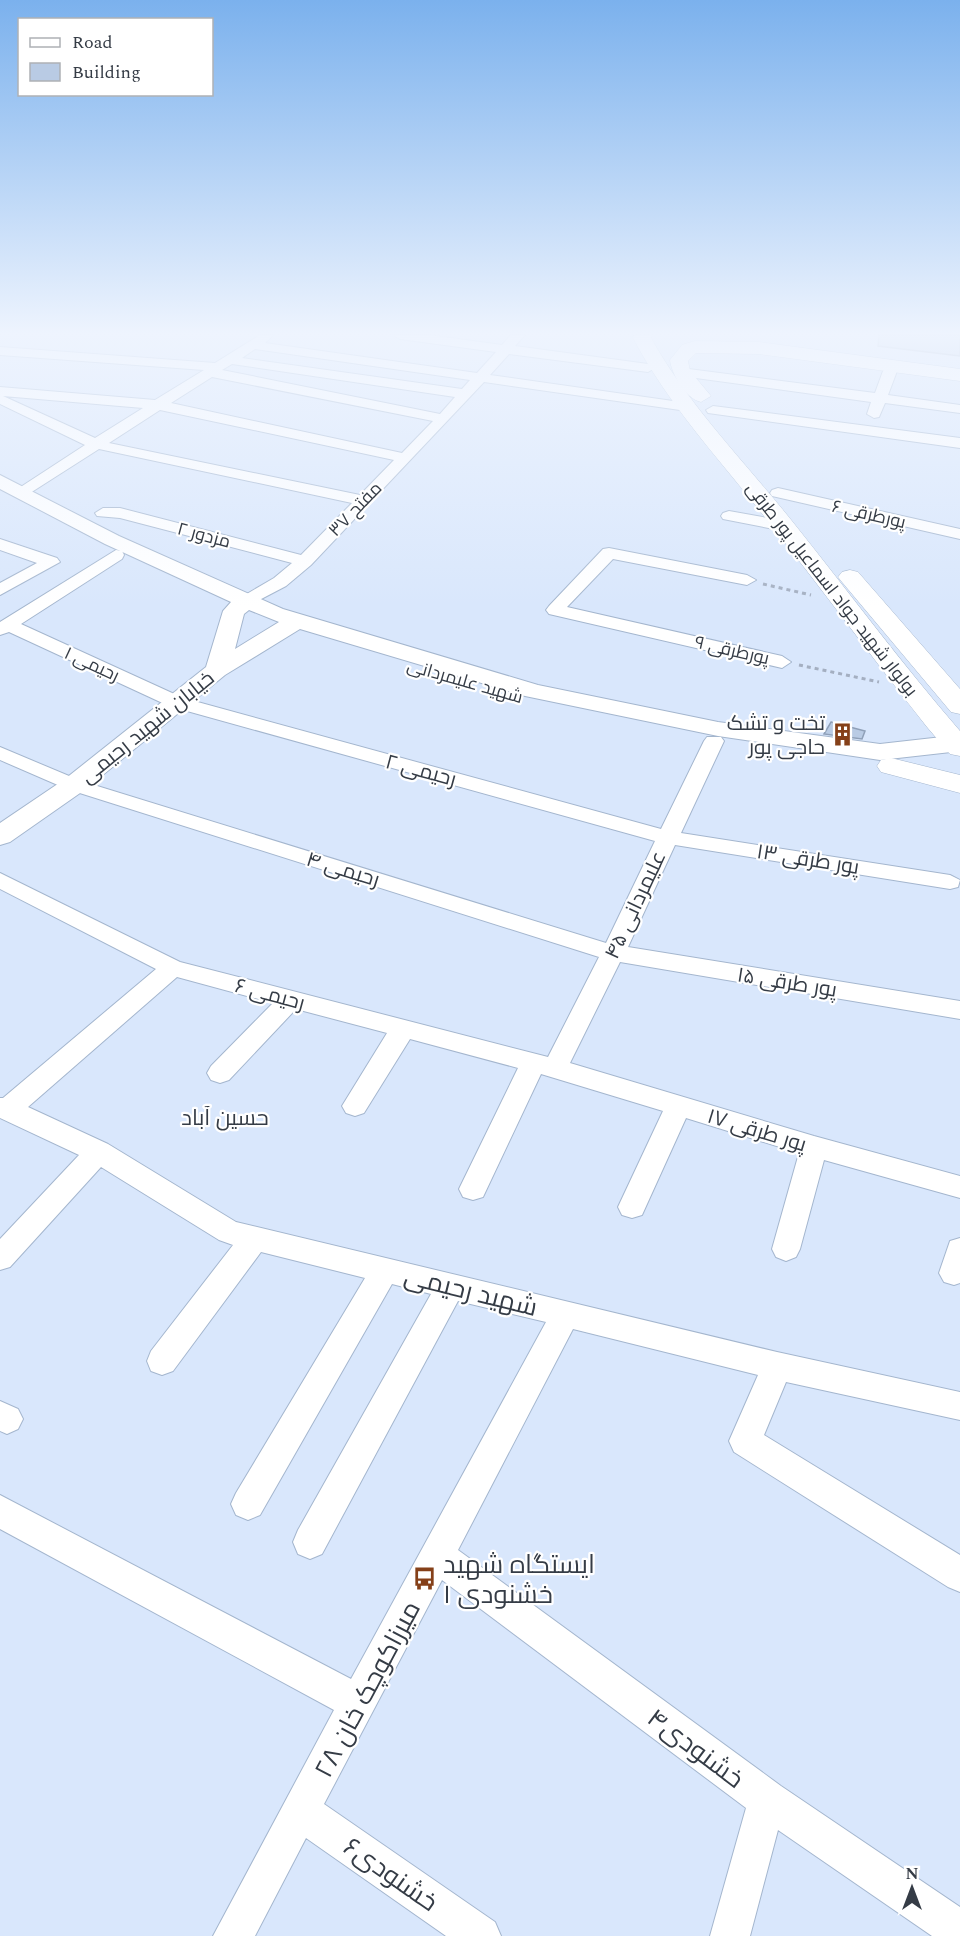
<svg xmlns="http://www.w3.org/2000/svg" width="960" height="1936" viewBox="0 0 960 1936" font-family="Spectral,Cairo,serif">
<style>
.building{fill:#b9cbe4;stroke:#8fa0b8;stroke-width:1.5}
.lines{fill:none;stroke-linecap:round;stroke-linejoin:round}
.minor-casing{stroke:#a4b6ce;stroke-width:2}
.tertiary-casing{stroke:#a4b6ce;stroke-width:2}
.secondary-casing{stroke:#a4b6ce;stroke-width:1}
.path{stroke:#a4afc1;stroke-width:3;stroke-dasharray:4 4;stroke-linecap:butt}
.minor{fill:#fff;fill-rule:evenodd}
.tertiary{fill:#fff;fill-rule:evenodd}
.secondary{fill:#fff;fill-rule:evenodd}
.labels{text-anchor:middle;stroke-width:4.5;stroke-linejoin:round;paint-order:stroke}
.far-street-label{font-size:18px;fill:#353c46;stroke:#fff}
.poi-label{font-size:21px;fill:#353c46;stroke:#fff;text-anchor:end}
.street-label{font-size:21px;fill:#353c46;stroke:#fff}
.neighbourhood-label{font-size:22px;fill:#353c46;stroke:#fff}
.near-street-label{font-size:26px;fill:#353c46;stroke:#fff}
.near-poi-label{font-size:26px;fill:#353c46;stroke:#fff;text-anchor:start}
</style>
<rect width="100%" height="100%" fill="#d9e7fc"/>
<g class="building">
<polygon points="879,335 960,335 960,356 878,346"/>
<polygon points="831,722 865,731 862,739 824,734"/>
</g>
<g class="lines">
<defs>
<g id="minor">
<path d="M260,335H273L265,343L477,373L496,352L400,339L393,335H429L502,345L511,335H525L515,346L648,364L655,368L648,372L509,354L490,375L687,403L694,407L687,411L484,382L311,565L286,586L246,607L240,606L237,602L240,598L274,578L292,563L120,518L97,516L95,513L103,508H120L301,555L352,503L99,449L27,495H15L13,492L85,445L0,404V387L155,400L204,370L0,355V347L215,363ZM255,349L470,380L462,389L242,358ZM232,364L455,397L440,414L222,370ZM212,377L433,421L402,453L171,403ZM3,396L143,408L95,438ZM160,410L394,460L360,495L109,443Z"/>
<polygon points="890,367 897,371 888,395 960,405 960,413 885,403 879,417 874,418 867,414 871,402 681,376 674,372 681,368 875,393 883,371"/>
<polygon points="713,406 960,438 960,448 708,413 706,410"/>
<polygon points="778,488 960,529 960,539 772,496 770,493 772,490"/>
<polygon points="729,511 784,521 792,526 784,531 723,519 721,516 723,513"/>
<polygon points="0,539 57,558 60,562 0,595 0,583 37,563 0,550"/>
<polygon points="609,548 747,575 756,580 747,585 613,559 567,607 782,656 791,662 782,668 549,614 546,610 549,606 603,549"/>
<polygon points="116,550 122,551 124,555 122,559 21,624 183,698 661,829 704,741 707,737 721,737 724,741 681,833 950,875 960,880 958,887 950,889 675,845 628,947 960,1001 960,1019 620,962 570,1063 814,1136 960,1176 960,1198 824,1160 800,1249 796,1257 786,1261 776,1257 772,1249 799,1153 686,1118 642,1215 632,1218 622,1215 618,1207 663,1111 541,1074 483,1197 473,1200 463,1197 459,1189 518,1068 410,1039 364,1113 355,1116 346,1113 342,1106 387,1033 296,1009 229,1080 220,1083 211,1080 207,1073 211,1066 273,1003 177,977 28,1107 108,1144 236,1222 777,1352 960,1392 960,1420 786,1382 764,1435 960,1555 960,1592 948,1587 734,1452 729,1441 758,1375 573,1329 458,1550 781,1786 960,1907 960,1936 932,1936 778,1830 750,1936 710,1936 746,1808 442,1580 324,1804 495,1922 501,1936 446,1936 306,1838 255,1936 213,1936 334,1710 0,1529 0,1495 351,1679 546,1322 458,1301 322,1554 310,1559 298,1554 293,1542 298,1530 431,1294 392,1284 260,1515 248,1520 236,1515 231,1504 236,1493 365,1278 261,1252 173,1371 162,1375 151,1371 147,1361 151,1351 233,1245 219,1240 101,1167 10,1267 0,1270 0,1239 79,1155 0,1118 0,1098 3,1098 156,969 0,889 0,873 180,962 548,1057 599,957 67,789 0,760 0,747 81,781 606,943 655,841 169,706 9,632 0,635 0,622"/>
<polygon points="960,1238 960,1283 954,1285 944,1282 939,1273 950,1241"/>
<polygon points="0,1401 18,1409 23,1419 18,1429 7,1434 0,1431"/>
</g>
<path id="tertiary" d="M0,475L119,536L283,609L538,685L718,722L880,744L960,735V751L880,760L718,736L525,696L300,629L225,675L83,791L10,842L0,845V823L65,779L206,667L223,611L231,602L105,544L0,489ZM249,610L279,622L235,649L244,614Z"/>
<g id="secondary">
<path d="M634,335H652L651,338C689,406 744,461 792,521C848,591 901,663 960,731V756L950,754L927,727C873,659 822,589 768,521C721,461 669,406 633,338Z"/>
<path d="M695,341L759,342L960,369V381L759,354L696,353L688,361L690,371L711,396L701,402C685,398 672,375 670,360L682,345Z"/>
<polygon points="850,570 858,572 960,689 960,714 951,712 842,582 838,577 842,572"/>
<polygon points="891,758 960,775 960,793 881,772 877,766 881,760"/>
</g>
</defs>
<use href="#minor" class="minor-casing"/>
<use href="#tertiary" class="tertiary-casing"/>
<use href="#secondary" class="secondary-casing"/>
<g class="path">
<polyline points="763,584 811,595"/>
<polyline points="799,665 879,682"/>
</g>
<use href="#minor" class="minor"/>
<use href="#tertiary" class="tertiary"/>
<use href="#secondary" class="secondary"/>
</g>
<linearGradient id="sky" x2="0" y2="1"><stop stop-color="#7bb1ed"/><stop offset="0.55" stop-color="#eef4fe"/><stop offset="1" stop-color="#eef4fe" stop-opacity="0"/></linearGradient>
<rect width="960" height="606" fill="url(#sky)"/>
<defs>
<symbol id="building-bare" viewBox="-9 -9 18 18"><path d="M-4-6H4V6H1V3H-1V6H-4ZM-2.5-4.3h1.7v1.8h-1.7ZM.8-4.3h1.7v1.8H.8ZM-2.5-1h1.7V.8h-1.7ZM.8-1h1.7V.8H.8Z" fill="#854019" stroke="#fff" stroke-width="2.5" paint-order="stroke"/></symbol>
<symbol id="bus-bare" viewBox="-9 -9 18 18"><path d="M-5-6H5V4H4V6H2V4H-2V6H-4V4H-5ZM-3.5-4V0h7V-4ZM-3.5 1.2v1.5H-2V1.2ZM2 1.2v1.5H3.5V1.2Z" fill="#854019" stroke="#fff" stroke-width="2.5" paint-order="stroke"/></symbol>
</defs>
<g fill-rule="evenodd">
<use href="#building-bare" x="826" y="718" width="33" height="33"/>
<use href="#bus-bare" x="408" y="1562" width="33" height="33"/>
</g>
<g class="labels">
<g class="far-street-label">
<text transform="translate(355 509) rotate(-46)" y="6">مفتح ۳۷</text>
<text transform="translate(869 514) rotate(13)" y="6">پورطرقی ۶</text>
<text transform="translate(204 535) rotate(15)" y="6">مزدور ۲</text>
<text transform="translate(832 589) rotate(52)" y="6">بولوار شهید جواد اسماعیل پور طرقی</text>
<text transform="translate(732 650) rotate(13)" y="6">پورطرقی ۹</text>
<text transform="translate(92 664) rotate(25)" y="6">رحیمی ۱</text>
<text transform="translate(465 681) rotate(16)" y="6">شهید علیمردانی</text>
</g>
<g class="poi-label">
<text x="825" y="730">تخت و تشک<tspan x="825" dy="24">حاجی پور</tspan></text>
</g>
<g class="street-label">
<text transform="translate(147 727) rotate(-39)" y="7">خیابان شهید رحیمی</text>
<text transform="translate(421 770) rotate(15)" y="7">رحیمی ۲</text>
<text transform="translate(808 859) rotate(9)" y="7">پور طرقی ۱۳</text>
<text transform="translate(343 869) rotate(17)" y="7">رحیمی ۴</text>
<text transform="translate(635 905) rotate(-65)" y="7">علیمردانی ۴۵</text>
<text transform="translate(787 982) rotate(9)" y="7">پور طرقی ۱۵</text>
<text transform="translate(270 994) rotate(15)" y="7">رحیمی ۶</text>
<text transform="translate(757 1130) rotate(17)" y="7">پور طرقی ۱۷</text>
</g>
<g class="neighbourhood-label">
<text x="225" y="1125">حسین آباد</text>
</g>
<g class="near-street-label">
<text transform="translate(471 1291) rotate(14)" y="9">شهید رحیمی</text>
<text transform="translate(367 1689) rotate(-62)" y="9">میرزاکوچک خان ۲۸</text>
<text transform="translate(696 1748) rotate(37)" y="9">خشنودی۴</text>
<text transform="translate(391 1874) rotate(35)" y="9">خشنودی۶</text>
</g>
<g class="near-poi-label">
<text x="443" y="1573">ایستگاه شهید<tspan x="443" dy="30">خشنودی ۱</tspan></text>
</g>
</g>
<rect x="18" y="18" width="195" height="78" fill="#ffffff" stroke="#aeb1b5" stroke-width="1.5"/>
<rect x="30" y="38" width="30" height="9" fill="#ffffff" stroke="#aeb1b5" stroke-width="1.5"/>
<text x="72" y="48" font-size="18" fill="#353c46">Road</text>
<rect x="30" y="63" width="30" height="18" fill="#b9cbe4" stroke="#aeb1b5" stroke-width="1.5"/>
<text x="72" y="78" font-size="18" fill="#353c46">Building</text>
<g transform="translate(912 1888)" stroke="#ffffff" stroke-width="4.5" paint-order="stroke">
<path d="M0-4.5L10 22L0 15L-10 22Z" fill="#353c46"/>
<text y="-9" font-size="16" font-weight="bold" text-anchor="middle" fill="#353c46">N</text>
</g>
</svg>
